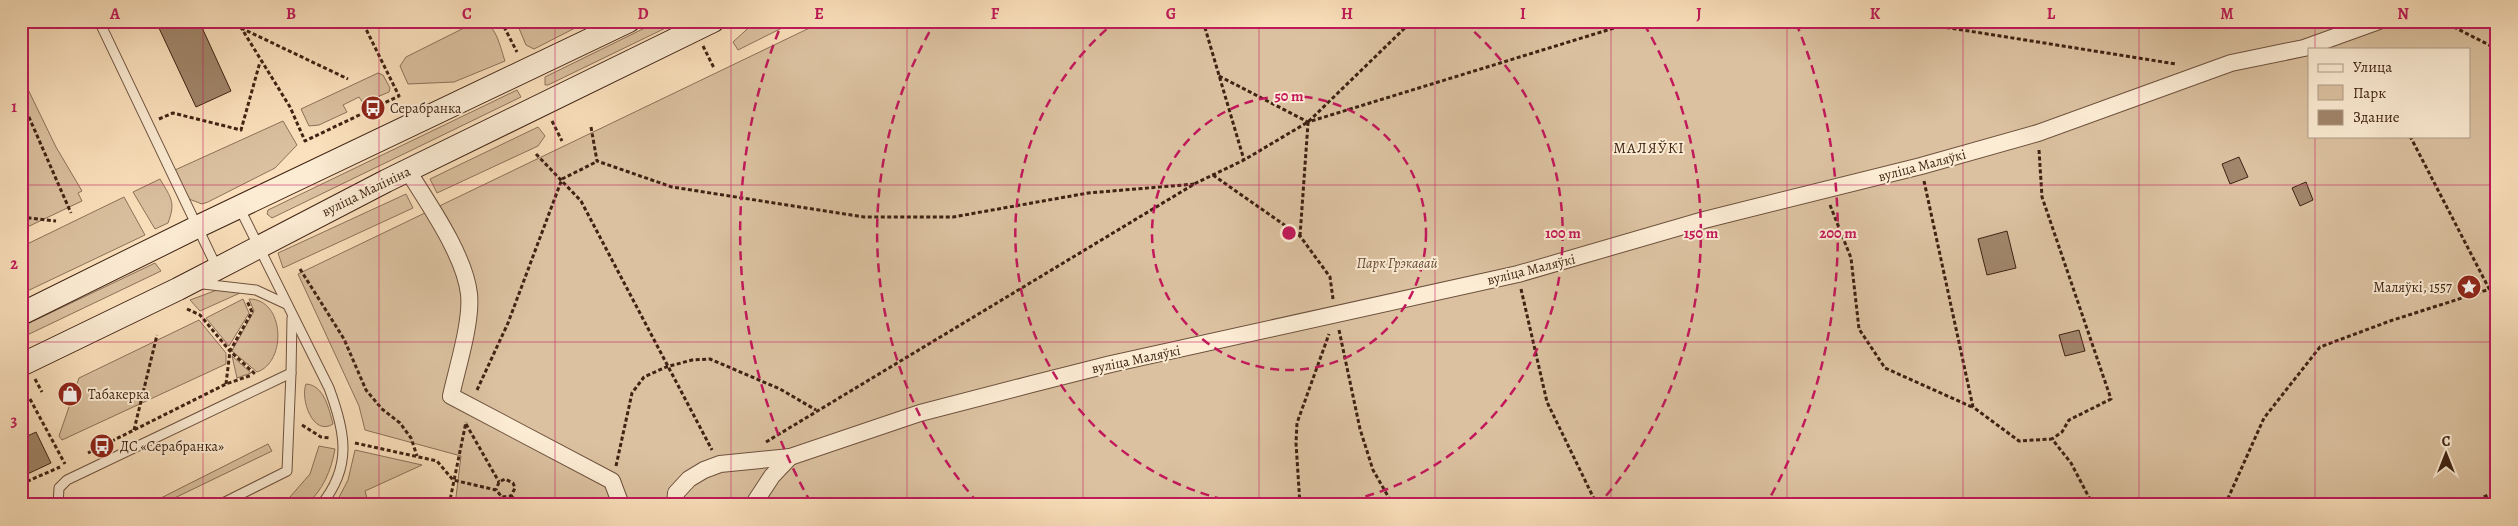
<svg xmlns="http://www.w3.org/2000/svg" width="2518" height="526" viewBox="0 0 2518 526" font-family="Alegreya,serif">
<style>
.green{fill:#dbc1a0;stroke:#8d725a;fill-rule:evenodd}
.building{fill:#a1866b;stroke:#3f2313}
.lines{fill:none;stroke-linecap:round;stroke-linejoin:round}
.service-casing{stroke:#6e523e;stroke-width:11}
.minor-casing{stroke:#6e523e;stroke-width:18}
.secondary-casing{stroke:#3f2313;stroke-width:24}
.path{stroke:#3f2313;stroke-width:3;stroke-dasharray:4 2.5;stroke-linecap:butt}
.service{stroke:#fcecd4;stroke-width:9}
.minor{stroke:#fcecd4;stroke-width:16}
.secondary{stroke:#fcecd4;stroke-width:22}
.grid{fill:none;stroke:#c2185b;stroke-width:1;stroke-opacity:0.55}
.ring{fill:none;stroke:#c2185b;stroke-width:2.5;stroke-dasharray:9 6}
.labels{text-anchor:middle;stroke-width:4;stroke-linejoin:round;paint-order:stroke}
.poi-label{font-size:14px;fill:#3f2313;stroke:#fcecd4;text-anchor:start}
.street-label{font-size:14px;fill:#3f2313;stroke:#fcecd4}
.park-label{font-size:14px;font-style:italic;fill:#664a36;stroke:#fcecd4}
.neighbourhood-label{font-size:15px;letter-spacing:1px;fill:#3f2313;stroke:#fcecd4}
.centre{fill:#c2185b;stroke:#fcecd4;stroke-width:2.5}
.ring-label{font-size:15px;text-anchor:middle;font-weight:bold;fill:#c2185b;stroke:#fcecd4;stroke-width:4;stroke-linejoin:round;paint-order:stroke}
.neatline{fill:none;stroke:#c2185b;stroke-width:2}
.grid-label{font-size:16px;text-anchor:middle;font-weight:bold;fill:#c2185b}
</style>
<rect width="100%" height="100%" fill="#fbe1bd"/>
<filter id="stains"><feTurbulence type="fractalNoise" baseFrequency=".004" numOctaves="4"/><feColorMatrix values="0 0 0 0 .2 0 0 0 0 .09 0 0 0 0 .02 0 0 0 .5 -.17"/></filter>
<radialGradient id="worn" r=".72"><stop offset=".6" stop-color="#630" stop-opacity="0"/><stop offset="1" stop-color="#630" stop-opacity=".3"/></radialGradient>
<g class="green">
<path d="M478,21C496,21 500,47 505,61L454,82L408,84L400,66L406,57Z"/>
<polygon points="516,21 578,21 577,27 534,49 526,45"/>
<polygon points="659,21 680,21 548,85 545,85 545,77"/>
<polygon points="756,21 796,21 738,50 733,42"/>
<path d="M824,21H2497V505H621L616,495L581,505H455L461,456L365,430L359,406L298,274ZM2309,49H2469V136H2309Z"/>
<polygon points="378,73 383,75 390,88 389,92 363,103 359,97 343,105 347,112 319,125 309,126 301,109"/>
<polygon points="21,75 56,147 82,191 78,193 82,201 21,230"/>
<polygon points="517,90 521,97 272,218 267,214 268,210"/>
<polygon points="283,121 297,145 275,168 208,202 202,204 189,199 175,170"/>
<polygon points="538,127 545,136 538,146 437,193 430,179"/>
<path d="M160,179C171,198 176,202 168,223L155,229L133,192Z"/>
<polygon points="406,194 413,208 283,268 278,253"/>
<polygon points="124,197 145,235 21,294 21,247"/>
<polygon points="155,263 161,271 21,338 21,327"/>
<polygon points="217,290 234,290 240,293 200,311 190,300"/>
<polygon points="243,299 249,313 229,346 206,318"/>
<path d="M249,299C285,299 287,362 257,372L232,351L254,311Z"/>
<polygon points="199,320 226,353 226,364 62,440 59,436 79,378"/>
<polygon points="232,356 251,373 237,378"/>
<path d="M306,384C324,385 329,409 333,424C313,437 300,399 306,384Z"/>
<polygon points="268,444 272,451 160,505 147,505"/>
<path d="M319,446L335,449C331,471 323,490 306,505H283L310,474Z"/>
<polygon points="355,450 422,465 365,491 369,505 335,505 348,480"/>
</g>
<g class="building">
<polygon points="168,21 199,21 231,91 196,107 158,26"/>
<polygon points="2239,157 2248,177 2230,184 2222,164"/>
<polygon points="2306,182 2313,200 2300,206 2292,188"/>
<polygon points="2007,231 2016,268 1987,275 1978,239"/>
<polygon points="2079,330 2085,351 2065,356 2059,335"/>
<polygon points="36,432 51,463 21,477 21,439"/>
</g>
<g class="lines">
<defs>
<g id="service">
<polyline points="99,21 217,268"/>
<polyline points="591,21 598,36"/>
<path d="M239,207L329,388C345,431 353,466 321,505"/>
<polyline points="203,284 256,290 286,304"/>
<polyline points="58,505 59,488 67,480 291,373 292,318"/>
<polyline points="219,505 287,471 291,373"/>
</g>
<g id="minor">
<path d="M408,171C428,203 465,256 469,294C472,322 457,368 451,396L612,481L621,505"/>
<polyline points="675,505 676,493 689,479 704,470 720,464 790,457 920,413 1032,384 1111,364 1518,274 1704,220 1921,166 2038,133 2231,63 2304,48 2379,21"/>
<polyline points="753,505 772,476 790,457"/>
</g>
<g id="secondary">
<polyline points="21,314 197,227 629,21"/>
<polyline points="21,365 178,289 386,181 713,21"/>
</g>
</defs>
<use href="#service" class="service-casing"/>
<use href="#minor" class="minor-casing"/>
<use href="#secondary" class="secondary-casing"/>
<g class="path">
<polyline points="237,21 290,107 305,141 399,96 362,21"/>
<polyline points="501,21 517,52"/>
<polyline points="1203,21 1244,160"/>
<polyline points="1888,21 1950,28 2176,64"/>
<polyline points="2442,21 2497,49"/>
<polyline points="241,28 348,79"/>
<polyline points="703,46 714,68"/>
<polyline points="1219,76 1308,122 1637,21"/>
<polyline points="21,99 71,213"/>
<polyline points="373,108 378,119"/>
<polyline points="159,119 173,113 241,130 260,62"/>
<polyline points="552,121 562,141"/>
<polyline points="591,127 597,161 672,187 864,217 953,217 1088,193 1195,184"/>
<polyline points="2410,136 2497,304"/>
<polyline points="2039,150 2042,197 2111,399 2069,420 2062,432 2052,439"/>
<polyline points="536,154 581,201 712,450"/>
<polyline points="1213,175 1300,236 1330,277 1333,299"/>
<polyline points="1924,181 1973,407 2019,441 2052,439 2071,463 2093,505"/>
<polyline points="1830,205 1851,258 1859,329 1885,368 1972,407"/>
<polyline points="21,217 56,221"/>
<polyline points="1300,236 1308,123"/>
<polyline points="300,269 344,339 366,390 382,409 400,423 411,438 417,456"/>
<polyline points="1521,289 1547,402 1597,505"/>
<polyline points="187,309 200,315 230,351 256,375"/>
<polyline points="1339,330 1360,429 1373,470 1393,505"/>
<polyline points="35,379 42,392"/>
<polyline points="226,384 230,351 252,312 247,301"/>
<polyline points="477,390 508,323 562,179 596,162"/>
<polyline points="30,399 65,464"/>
<polyline points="466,424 499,482"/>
<polyline points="302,425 321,437 330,438"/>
<polyline points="134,430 157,335"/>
<polyline points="766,442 1196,183 1244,160 1308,122 1412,21"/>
<polyline points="355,443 437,461 453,480 496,490 502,497 511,496 515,488 513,483 505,479 499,482 496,490"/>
<polyline points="88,453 226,384 252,375"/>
<polyline points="616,466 632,393 644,377 666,367 692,360 710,359 780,389 816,410"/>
<polyline points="21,484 60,467"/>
<polyline points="21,489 29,505"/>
<polyline points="511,496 521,505"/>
<polyline points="449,505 466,422"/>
<polyline points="499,505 502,497"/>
<polyline points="1300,505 1296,443 1297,423 1329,334"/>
<polyline points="2225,505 2264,418 2320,347 2390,321 2490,289 2497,280"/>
<polyline points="2466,505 2497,491"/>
</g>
<use href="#service" class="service"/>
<use href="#minor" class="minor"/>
<use href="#secondary" class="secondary"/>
</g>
<path class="grid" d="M203,21V505M379,21V505M555,21V505M731,21V505M907,21V505M1083,21V505M1259,21V505M1435,21V505M1611,21V505M1787,21V505M1963,21V505M2139,21V505M2315,21V49M2315,136V505M21,185H2497M21,342H2497"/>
<g class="ring">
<circle cx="1289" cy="233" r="137"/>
<path d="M1253 505A274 274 0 0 1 1115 22M1463 22A274 274 0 0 1 1325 505"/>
<path d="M978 503A412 412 0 0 1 934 24M1644 24A412 412 0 0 1 1600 503"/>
<path d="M811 503A549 549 0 0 1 782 23M1796 23A549 549 0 0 1 1767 503"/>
</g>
<defs>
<symbol id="bus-disc" viewBox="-11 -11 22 22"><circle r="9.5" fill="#8f2418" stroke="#fcecd4"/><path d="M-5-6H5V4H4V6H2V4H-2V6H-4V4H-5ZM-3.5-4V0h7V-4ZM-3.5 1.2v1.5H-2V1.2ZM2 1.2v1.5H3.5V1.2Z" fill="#fff"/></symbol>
<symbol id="sight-disc" viewBox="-11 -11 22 22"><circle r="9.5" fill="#8f2418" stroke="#fcecd4"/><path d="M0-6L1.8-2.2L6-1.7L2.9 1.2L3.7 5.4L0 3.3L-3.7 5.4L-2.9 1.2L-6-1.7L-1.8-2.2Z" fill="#fff"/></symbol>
<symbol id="shop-disc" viewBox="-11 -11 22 22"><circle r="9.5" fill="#8f2418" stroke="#fcecd4"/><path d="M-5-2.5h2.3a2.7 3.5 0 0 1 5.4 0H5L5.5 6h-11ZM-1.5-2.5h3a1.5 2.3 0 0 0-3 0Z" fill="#fff"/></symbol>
</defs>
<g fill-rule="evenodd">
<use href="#bus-disc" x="359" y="94" width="28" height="28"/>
<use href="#sight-disc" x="2455" y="273" width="28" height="28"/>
<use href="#shop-disc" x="56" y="380" width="28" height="28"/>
<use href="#bus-disc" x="88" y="432" width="28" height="28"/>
</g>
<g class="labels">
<g class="poi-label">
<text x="390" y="113">Серабранка</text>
<text x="2452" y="292" text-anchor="end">Маляўкі, 1557</text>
<text x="88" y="399">Табакерка</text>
<text x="120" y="451">ДС «Серабранка»</text>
</g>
<g class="street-label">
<text transform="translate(1922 165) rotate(-15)" y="5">вуліца Маляўкі</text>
<text transform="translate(366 191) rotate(-26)" y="5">вуліца Малініна</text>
<text transform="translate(1531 269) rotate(-14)" y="5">вуліца Маляўкі</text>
<text transform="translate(1136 359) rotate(-12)" y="5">вуліца Маляўкі</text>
</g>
<g class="park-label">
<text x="1397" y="268">Парк Грэкавай</text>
</g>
<g class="neighbourhood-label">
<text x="1649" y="153">МАЛЯЎКІ</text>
</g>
</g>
<circle cx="1289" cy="233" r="8" class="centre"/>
<g class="ring-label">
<text x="1289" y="101">50 m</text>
<text x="1563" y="238">100 m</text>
<text x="1701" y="238">150 m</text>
<text x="1838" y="238">200 m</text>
</g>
<rect width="2518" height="526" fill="none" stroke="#fbe1bd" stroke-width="55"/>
<rect x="2308" y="48" width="162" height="90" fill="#fcecd4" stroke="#b09c87"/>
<rect x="2318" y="64" width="25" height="8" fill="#fcecd4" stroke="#b09c87"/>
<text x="2353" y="72" font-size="15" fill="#3f2313">Улица</text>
<rect x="2318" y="85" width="25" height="15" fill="#dbc1a0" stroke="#b09c87"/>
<text x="2353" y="98" font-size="15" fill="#3f2313">Парк</text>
<rect x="2318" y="110" width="25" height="15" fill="#a1866b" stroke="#b09c87"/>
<text x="2353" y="122" font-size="15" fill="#3f2313">Здание</text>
<g transform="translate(2446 454)" stroke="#fcecd4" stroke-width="4" paint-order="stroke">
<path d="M0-4L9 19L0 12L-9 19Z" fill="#3f2313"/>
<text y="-8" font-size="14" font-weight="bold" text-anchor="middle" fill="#3f2313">С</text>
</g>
<rect x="28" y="28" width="2462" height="470" class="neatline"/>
<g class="grid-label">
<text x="115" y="19">A</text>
<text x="291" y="19">B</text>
<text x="467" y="19">C</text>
<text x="643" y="19">D</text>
<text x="819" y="19">E</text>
<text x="995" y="19">F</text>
<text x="1171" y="19">G</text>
<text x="1347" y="19">H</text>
<text x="1523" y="19">I</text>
<text x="1699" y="19">J</text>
<text x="1875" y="19">K</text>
<text x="2051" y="19">L</text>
<text x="2227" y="19">M</text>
<text x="2403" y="19">N</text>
<text x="14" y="112">1</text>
<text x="14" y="269">2</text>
<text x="14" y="426">3</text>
</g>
<rect width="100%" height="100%" filter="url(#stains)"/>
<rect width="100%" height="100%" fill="url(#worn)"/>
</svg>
